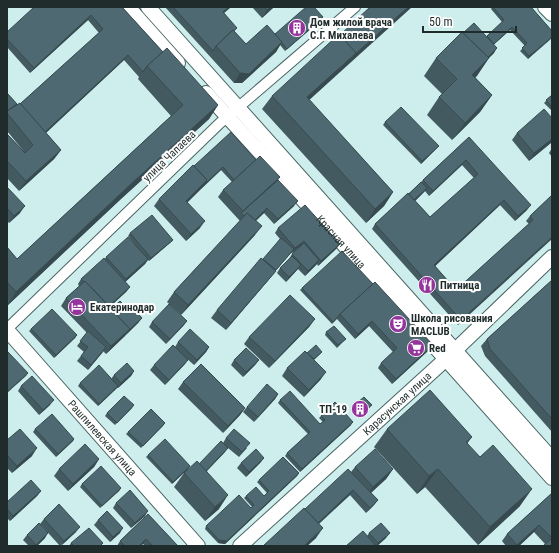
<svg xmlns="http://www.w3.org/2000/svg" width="559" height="553" viewBox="0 0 559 553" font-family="'Roboto Condensed',sans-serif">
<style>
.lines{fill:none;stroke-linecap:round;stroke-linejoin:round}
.street-casing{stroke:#486463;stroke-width:12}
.secondary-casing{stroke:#486463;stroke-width:16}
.street{stroke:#fff;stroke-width:10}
.secondary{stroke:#fff;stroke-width:14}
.wall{fill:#435a61;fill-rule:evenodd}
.shaded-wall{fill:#374a4f}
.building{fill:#4e6971;stroke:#374a4f}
.labels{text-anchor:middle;stroke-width:4;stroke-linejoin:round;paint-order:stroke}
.poi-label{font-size:11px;font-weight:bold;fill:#1f2c2b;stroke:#fff;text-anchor:start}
.street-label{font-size:11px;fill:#1f2c2b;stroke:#fff}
</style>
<rect width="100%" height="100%" fill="#cdeeec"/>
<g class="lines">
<defs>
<polyline id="street" points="7,329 220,123 355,7"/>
<g id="secondary">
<polyline points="128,7 178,63"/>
<polyline points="148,7 552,459"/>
<polyline points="545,7 552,14"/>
<path id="s1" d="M206,93L345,246L552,478"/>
<path id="s2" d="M7,330L198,546"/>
<path id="s3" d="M240,546L446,359L552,257"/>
</g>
</defs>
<use href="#street" class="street-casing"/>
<use href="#secondary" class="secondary-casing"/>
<use href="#street" class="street"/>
<use href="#secondary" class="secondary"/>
</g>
<g class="wall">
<polygon points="122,7 163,52 218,105 209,119 122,198 7,306 7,247 17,259 171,116 138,79 139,77 124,60 46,133 61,150 54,159 19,191 7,178 7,134 25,153 7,131 7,93 17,104 20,104 99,33 88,20 30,73 7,47 7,32"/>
<polygon points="165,7 231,7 224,13 235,32 246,44 321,20 285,51 280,45 276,52 242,83 234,83"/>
<polygon points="252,7 274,7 262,18"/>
<polygon points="492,7 531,7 552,31 528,59 520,51 525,46 510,30 494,44 494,53 489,58 475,77 492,95 480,112 452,140 427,115 439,97 442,94 424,76 436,58 487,36 502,22 491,9"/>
<polygon points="346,66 309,100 393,192 384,206 366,223 262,109 272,96"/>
<polygon points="552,95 552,111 544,103"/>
<polygon points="552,118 552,142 529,161 512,140 517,133"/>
<polygon points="385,122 437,148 421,164 383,125"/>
<path d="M469,137L527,210L515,221L500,205L435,266L456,290L529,224L526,221L530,216L552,195L458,325L372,229L375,224L421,182L423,180ZM462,165L474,178L430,217L415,201L425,191L429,196Z"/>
<polygon points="552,148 552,157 549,153"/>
<polygon points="256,160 280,177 278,180 294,206 274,224 264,213 256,221 255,235 181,315 167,302 174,292 240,221 218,197 223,190 232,182 221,170 202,188 187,202 200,228 186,241 154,206 159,199 194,166"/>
<polygon points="7,187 20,213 9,223 7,221"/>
<polygon points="278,228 340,244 336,249 318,266 317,264 305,276 298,269 286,282 277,273 280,268 289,259 292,254 300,246 292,253 291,253 275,271 270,278 226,330 211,318 217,310 263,260 280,239 275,233"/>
<polygon points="130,233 173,240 171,242 149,261 148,260 145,264 125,282 130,287 126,292 110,307 111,309 128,309 142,318 138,323 106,354 103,351 88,370 77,361 84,352 77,346 87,333 61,306 66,298 79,286 78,284 81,279 105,259 106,257 135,245 128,236"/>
<polygon points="552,280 552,432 485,356 481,346 487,339"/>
<polygon points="373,284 433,345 429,350 392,384 378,368 381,363 393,352 369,326 355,339 337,319 332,324 300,290 302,288"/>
<polygon points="187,321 183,326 166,344 149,327 152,322"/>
<polygon points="310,326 269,368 244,344 249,337"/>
<polygon points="31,329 77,335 75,338 54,358 29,331"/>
<polygon points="326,332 346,339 337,348 325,335"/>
<polygon points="178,342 209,347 206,352 194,365 185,357 188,360 184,365 165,385 150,370 154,365 175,347"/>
<polygon points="307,353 320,354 314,360 321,379 304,397 282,376 287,368"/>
<polygon points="234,360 259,360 255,365 243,377 231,365"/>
<polygon points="134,371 131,376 118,388 117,388 98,406 78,386 80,383 111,379 114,375"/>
<polygon points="183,382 245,408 240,415 223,433 178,389"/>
<polygon points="21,386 50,405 39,415 18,391"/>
<polygon points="278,394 275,399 254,422 243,412 247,407"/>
<polygon points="280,400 320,424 323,422 319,418 321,416 351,425 300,472 285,456 287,453 308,434 278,403"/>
<polygon points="352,407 370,407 359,418 351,410"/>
<polygon points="132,408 115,425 105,416 107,413"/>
<polygon points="165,423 141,448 126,434 128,432"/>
<polygon points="35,429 74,439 73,441 56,457 33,432"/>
<polygon points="387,429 472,437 467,444 520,506 478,545 425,487 417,494 374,447"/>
<polygon points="226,438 247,448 239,457 228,448 224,453 207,471 219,509 205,521 174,487 184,473 199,464 223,443"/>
<polygon points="7,440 32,456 12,473 7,468"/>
<polygon points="148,455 188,469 172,484 146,457"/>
<polygon points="264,458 260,463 246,477 237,468 241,463"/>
<polygon points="99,459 94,467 68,491 54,476 59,469"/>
<polygon points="355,467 393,469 386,479 371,493 378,500 374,505 366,513 350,495 319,524 316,538 307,546 263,546 305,509 351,472"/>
<polygon points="299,473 297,476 225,544 218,543 205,529 206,526 252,507 244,498 246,496 264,496 267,493 257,482 259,480"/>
<polygon points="82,484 121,488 119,491 100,508 80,487"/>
<polygon points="41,491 37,496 10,521 7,518 7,502"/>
<polygon points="552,493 552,546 545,544 534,532 519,546 506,546 502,541 507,534"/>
<polygon points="116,503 145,516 131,528 113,508"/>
<polygon points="148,514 178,546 145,546 143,544 140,546 117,546 120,541"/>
<polygon points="44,519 76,532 60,546 40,524"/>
<polygon points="98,520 120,533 110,542 94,525"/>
<polygon points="369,533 386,538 377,546 346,546 367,536"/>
<polygon points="27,535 45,538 37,546 29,546 23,540"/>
<polygon points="71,543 103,543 101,546 69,546"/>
</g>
<g class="shaded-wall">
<polygon points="229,7 231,7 219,17 223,12"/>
<polygon points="271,7 274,7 262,18 267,10"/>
<polygon points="408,7 412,7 297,111 307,97 356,53"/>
<polygon points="91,15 88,20 30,73 34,68"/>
<polygon points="323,17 321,20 285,51 287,49"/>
<polygon points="512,27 510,30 491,47 493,44"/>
<polygon points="552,37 552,38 528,59 529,56"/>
<polygon points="282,42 276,52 242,83 234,83 240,73"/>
<polygon points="497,48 494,53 480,66 484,61"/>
<polygon points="128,55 124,60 38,140 41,135"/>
<polygon points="489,58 477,76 460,93 472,75"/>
<polygon points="492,95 480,112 452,140 465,123"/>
<polygon points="218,105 209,119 122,198 7,306 16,292 131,184"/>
<polygon points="552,139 552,142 529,161 534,153"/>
<polygon points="439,146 421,164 422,161"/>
<polygon points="61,150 54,159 19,191 26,181"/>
<polygon points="466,160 462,165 429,196 433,191"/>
<polygon points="223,167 221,170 202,188 181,209 186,201 207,180"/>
<polygon points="427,188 425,191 411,205 412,202"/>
<polygon points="393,192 384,206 366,223 375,209"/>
<polygon points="504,200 500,205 431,270 434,265"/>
<polygon points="298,201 294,206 274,224 278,219"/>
<polygon points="531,205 527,210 515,221 518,216"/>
<polygon points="25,206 20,213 9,223 14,216"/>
<polygon points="267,208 264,213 247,228 251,223"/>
<polygon points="205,221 200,228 186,241 191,234"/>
<polygon points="262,226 255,235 181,315 188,305"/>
<polygon points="552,237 552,239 458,325 461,320"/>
<polygon points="173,240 171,242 149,261 151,258"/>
<polygon points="304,241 300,246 292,253 295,248"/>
<polygon points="340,244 336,249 318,266 321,261"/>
<polygon points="294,249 275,271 270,278 226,330 231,323"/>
<polygon points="148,259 145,264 123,284 126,279"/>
<polygon points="319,260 316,265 305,276 308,271"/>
<polygon points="301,265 297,270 286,282 289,277"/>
<polygon points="130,287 126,292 103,312 107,307"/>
<polygon points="142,318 138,323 126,335 129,330"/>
<polygon points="315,319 310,326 269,368 275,361"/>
<polygon points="187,321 183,326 166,344 170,339"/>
<polygon points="372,321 369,326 355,339 358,334"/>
<polygon points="130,329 125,336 106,354 111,346"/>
<polygon points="77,335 75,338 54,358 56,355"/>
<polygon points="433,345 429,350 392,384 396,379"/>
<polygon points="106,347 103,352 88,370 91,365"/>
<polygon points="209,347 206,352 194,365 197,360"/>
<polygon points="188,360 184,365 165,385 169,380"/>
<polygon points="259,360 255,365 243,377 246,372"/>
<polygon points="134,371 131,376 118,388 121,383"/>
<polygon points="326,372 321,379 304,397 309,390"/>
<polygon points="28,373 26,376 7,393 7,392"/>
<polygon points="118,386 116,389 98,406 99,404"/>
<polygon points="278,394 275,399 254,422 258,417"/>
<polygon points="54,400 50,405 39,415 43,410"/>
<polygon points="134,405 132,408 115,425 117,423"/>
<polygon points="245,408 240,415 223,433 228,426"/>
<polygon points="353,422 351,425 300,472 302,469"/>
<polygon points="165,423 163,426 141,448 143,446"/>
<polygon points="74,439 73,441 56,457 58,454"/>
<polygon points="37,448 32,456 12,473 17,466"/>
<polygon points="228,448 224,453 198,480 202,475"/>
<polygon points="264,458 260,463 246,477 249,472"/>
<polygon points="99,459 94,467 68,491 73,484"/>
<polygon points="190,466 188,469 172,484 173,482"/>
<polygon points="393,469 386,479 366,497 373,487"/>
<polygon points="438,469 425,487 417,494 429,476"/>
<polygon points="299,473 297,476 225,544 218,543 219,540"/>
<polygon points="121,488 119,491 100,508 102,506"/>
<polygon points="532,489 520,506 478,545 490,527"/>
<polygon points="353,490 350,495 310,531 314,526"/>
<polygon points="41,491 37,496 10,521 13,516"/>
<polygon points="228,495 219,509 205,521 215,507"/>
<polygon points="378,500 374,505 366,513 370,508"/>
<polygon points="148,511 145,516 131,528 135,523"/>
<polygon points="539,525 534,532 519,546 516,546"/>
<polygon points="80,527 76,532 61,546 64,541"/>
<polygon points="123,528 120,533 110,542 113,537"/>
<polygon points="323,528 316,538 307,546 304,546"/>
<polygon points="48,533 45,538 37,546 35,546"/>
<polygon points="390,533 386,538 377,546 376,546 378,543"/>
<polygon points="146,539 143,544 140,546 139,546"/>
</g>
<g class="building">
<polygon points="34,7 122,7 163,52 147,66 143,72 128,55 45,132 20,104 103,29 91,15 34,68 7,39 7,32"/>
<polygon points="173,7 229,7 223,12 237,28 234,31 233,30 216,46 213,51"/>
<polygon points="264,7 271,7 267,10"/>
<polygon points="306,7 314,7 323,17 287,49 275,34"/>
<polygon points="370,7 408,7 353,56 356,53 340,35"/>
<polygon points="493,7 531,7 552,31 552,37 529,56 522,48 527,43 512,27 494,44 487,36 504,20"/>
<polygon points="474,23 497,48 488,57 463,33"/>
<polygon points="267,25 282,42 249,74 240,73 216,46 233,30 246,44"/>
<polygon points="462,32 489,58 472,75 492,95 465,123 439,97 457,79 436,58"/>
<polygon points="339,34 356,53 307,97 393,192 375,209 272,96"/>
<polygon points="167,48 218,105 131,184 16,292 7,282 7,247 17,259 183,105 147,66"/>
<polygon points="7,93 17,104 7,111"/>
<polygon points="552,95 552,107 546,100"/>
<polygon points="20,103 61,150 26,181 7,161 7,134 25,153 33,145 7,113 7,111"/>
<polygon points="401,107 439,146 422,161 385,122"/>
<polygon points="544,109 552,118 552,139 534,153 517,133"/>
<polygon points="231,132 256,160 234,180 223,167 204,185 207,180 194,166"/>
<polygon points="469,137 531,205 518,216 504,200 434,265 456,290 533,220 530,216 552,195 552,237 461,320 375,224 408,193 430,217 478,174 466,160 433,191 423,180"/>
<polygon points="260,156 280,177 243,211 223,190"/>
<polygon points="193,165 207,180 186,201 205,221 191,234 159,199"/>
<polygon points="278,180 298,201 278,219 267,208 255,220 247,213 244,216 241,213"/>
<polygon points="421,182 427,188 414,200 409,194"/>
<polygon points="7,187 25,206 14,216 7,208"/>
<polygon points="305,205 340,244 321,261 304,241 295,248 278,228"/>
<polygon points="247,213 262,226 188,305 174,292"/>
<polygon points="152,215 173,240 151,258 130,233"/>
<polygon points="128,237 148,259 126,279 106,257"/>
<polygon points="281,238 294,249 276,270 263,259"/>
<polygon points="304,243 319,260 308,271 292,254"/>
<polygon points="342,251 373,284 340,314 333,322 302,288"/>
<polygon points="292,256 301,265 289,277 280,268"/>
<polygon points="104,258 130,287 109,306 85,281 84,282 81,279"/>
<polygon points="261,258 276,271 231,323 217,310"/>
<polygon points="552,280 552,419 490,349 487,339"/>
<polygon points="85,281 130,329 111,346 66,298"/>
<polygon points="375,282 433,345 396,379 381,363 397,348 372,321 358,334 340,314"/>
<polygon points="290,295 315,319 275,361 249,337"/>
<polygon points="120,301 128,309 131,306 142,318 129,330 130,329 111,309"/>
<polygon points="169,304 187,321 170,339 152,322"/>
<polygon points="52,309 77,335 56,355 31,329"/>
<polygon points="334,326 346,339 338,345 326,332"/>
<polygon points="190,329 209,347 197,360 178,342"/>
<polygon points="88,331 106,347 91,365 81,356 88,347 80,341"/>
<polygon points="173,345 188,360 169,380 154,365"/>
<polygon points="316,345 322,352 314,359 307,353"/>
<polygon points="246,348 259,360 246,372 234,360"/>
<polygon points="305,351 326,372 309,390 287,368"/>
<polygon points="8,352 28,373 7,392 7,353"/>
<polygon points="127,363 134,371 121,383 114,375"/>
<polygon points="201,364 245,408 228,426 183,382"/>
<polygon points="99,365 118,386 99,404 80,383"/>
<polygon points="32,376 54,400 43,410 21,386"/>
<polygon points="267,384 278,394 258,417 247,407"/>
<polygon points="430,390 472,437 466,442 480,457 493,445 532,489 490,527 438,469 429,476 387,429"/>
<polygon points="290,391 320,424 325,420 321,416 335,402 353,422 302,469 287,453 310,432 280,400"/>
<polygon points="124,396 134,405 117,423 107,413"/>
<polygon points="364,397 372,405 360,415 352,407"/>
<polygon points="151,409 165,423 143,446 128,432"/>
<polygon points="52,414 74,439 58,454 35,429"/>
<polygon points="20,429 37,448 17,466 7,455 7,440"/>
<polygon points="234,429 250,443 242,452 226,438"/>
<polygon points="165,439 190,466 173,482 148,455"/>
<polygon points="221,441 228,448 206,471 199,464"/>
<polygon points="85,444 99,459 73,484 59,469"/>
<polygon points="256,449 264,458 249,472 241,463"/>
<polygon points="375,449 393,469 373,487 355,467"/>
<polygon points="283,457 299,473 227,541 219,540 206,526 239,495 251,508 254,505 246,496 256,487 264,496 269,491 259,480"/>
<polygon points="197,461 228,495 215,507 184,473"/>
<polygon points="101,466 121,488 102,506 82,484"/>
<polygon points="348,469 378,500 370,508 353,490 318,523 305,509"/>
<polygon points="31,480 41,491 13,516 7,509 7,502"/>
<polygon points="130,490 148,511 135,523 116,503"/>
<polygon points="552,493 552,546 543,546 552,538 539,525 517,545 507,534"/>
<polygon points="59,504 80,527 64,541 44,519"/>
<polygon points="304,508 323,528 304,546 263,546"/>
<polygon points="107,511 123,528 113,537 98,520"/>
<polygon points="148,514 178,546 153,546 146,539 139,546 125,546 120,541"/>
<polygon points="39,523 48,533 36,545 27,535"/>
<polygon points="381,523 390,533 378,543 369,533"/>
<polygon points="89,528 103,543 100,546 74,546 71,543"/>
<polygon points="363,531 376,546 346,546"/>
</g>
<defs>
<symbol id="building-disc" viewBox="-11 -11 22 22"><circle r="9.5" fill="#95349c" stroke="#fff"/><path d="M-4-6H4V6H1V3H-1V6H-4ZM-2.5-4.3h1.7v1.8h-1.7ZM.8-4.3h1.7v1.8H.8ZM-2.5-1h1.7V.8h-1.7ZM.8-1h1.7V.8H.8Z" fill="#fff"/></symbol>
<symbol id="restaurant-disc" viewBox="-11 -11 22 22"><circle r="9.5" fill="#95349c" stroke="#fff"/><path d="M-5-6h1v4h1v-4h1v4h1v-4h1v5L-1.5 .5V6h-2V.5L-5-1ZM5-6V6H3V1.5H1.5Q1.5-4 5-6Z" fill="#fff"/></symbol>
<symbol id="hotel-disc" viewBox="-11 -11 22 22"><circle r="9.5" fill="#95349c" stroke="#fff"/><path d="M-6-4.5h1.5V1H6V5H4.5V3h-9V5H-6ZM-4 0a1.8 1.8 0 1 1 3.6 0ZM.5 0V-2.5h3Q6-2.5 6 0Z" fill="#fff"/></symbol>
<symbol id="theatre-disc" viewBox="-11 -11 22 22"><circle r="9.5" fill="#95349c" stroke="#fff"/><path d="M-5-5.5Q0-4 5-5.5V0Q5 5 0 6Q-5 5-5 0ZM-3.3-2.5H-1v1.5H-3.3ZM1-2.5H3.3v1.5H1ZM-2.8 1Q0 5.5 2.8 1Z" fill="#fff"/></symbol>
<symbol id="supermarket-disc" viewBox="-11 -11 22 22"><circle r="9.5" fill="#95349c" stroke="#fff"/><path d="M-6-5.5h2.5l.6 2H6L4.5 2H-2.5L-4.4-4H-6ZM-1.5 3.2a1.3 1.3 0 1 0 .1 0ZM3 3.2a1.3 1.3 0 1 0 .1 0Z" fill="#fff"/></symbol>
</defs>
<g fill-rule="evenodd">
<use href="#building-disc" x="287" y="18" width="20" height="20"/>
<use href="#restaurant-disc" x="417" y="275" width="20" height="20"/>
<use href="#hotel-disc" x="67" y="297" width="20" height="20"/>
<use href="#theatre-disc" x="388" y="314" width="20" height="20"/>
<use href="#supermarket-disc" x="406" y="338" width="20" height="20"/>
<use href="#building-disc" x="350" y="399" width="20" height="20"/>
</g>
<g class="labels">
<g class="poi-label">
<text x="310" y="26">Дом жилой врача<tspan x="310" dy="13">С.Г. Михалева</tspan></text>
<text x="440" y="289">Питница</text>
<text x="90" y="311">Екатеринодар</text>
<text x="411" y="322">Школа рисования<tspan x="411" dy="13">MACLUB</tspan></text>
<text x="429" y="352">Red</text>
<text x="347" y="413" text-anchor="end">ТП-19</text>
</g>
<g class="street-label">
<text transform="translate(169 156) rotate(-44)" y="4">улица Чапаева</text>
<text dy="4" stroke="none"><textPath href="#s1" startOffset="201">Красная улица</textPath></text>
<text dy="4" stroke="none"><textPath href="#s3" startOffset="212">Карасунская улица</textPath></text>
<text dy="4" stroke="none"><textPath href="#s2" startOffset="144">Рашпилевская улица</textPath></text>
</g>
</g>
<rect width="559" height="553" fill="none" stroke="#1f2c2b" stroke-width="16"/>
<path d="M423 26v6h93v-6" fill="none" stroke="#1f2c2b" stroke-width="2"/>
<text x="429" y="26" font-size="12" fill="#1f2c2b" stroke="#ffffff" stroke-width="3" paint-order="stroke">50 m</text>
</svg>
